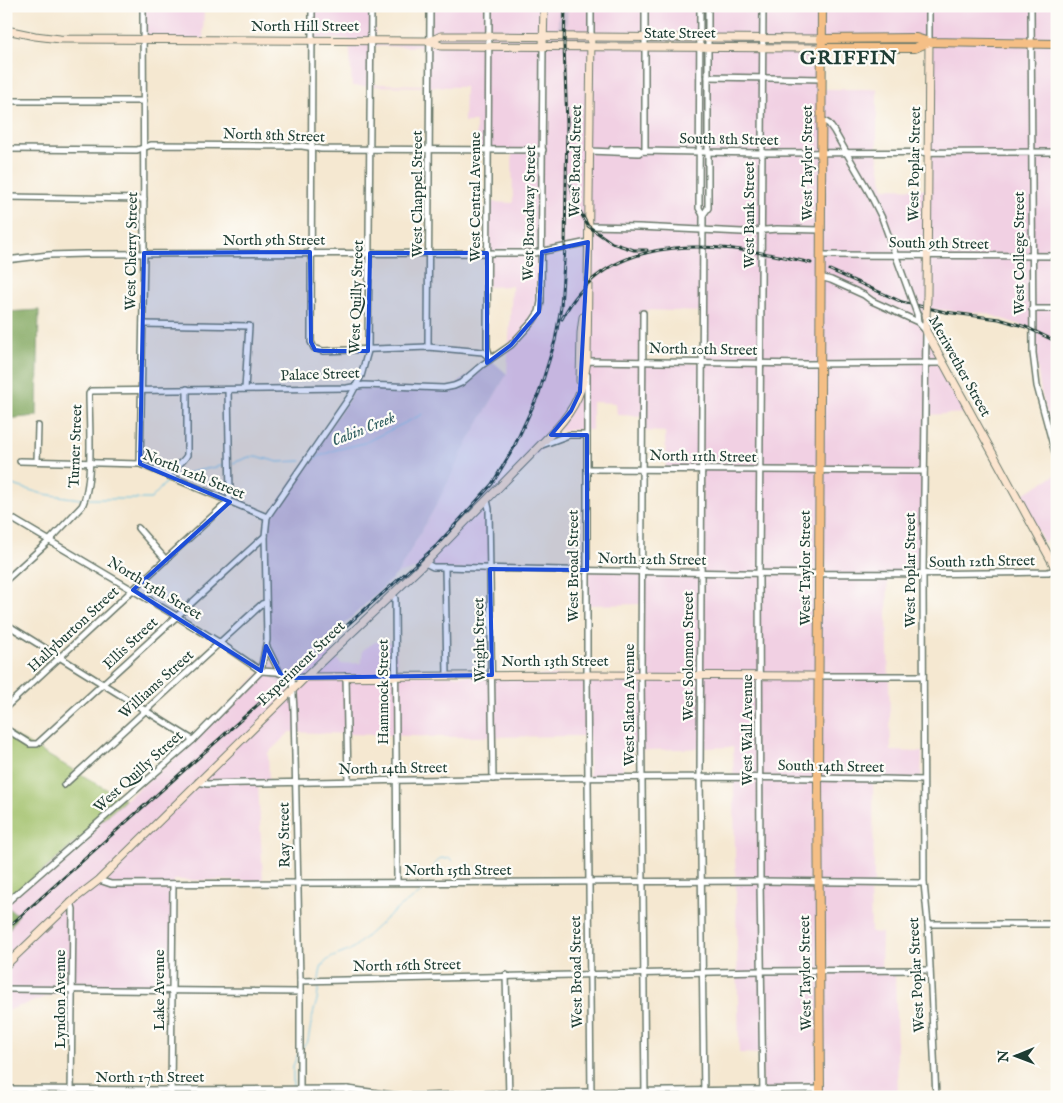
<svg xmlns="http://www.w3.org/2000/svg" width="1063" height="1103" viewBox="0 0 1063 1103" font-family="'IM FELL English',serif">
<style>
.built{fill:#f1d0e3;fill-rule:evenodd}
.industrial{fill:#cebed1}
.green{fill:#a0c069;stroke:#607e4e}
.forest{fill:#80a65d;stroke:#507248}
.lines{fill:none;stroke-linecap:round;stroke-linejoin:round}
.stream{stroke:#66c0e4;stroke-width:1}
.street-casing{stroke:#6a796b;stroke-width:8}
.secondary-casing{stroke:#6a796b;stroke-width:9}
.primary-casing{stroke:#6a796b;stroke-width:10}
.street{stroke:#fff;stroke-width:5}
.secondary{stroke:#fbe5cf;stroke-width:7}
.primary{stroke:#f5bf86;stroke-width:8}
.rail-casing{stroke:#1f3d34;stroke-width:3}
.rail{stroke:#fdfcf7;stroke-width:1;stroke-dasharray:4;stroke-linecap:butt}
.street-bridge-casing{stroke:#6a796b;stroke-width:8;stroke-linecap:butt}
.secondary-bridge-casing{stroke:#6a796b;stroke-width:9;stroke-linecap:butt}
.street-bridge{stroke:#fff;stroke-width:5}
.secondary-bridge{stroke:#fbe5cf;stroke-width:7}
.marked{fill:#1d4ed8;fill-opacity:0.2;stroke:#1d4ed8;stroke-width:4;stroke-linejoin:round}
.labels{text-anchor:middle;stroke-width:4.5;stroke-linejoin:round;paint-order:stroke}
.street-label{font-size:15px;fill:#1f3d34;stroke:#fdfcf7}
.water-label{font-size:16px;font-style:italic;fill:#315e60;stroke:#fdfcf7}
.district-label{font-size:20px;font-weight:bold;letter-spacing:1px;fill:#1f3d34;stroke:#fdfcf7}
</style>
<rect width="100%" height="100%" fill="#fdfcf7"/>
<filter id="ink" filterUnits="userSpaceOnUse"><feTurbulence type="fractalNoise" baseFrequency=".02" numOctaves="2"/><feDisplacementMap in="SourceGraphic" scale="10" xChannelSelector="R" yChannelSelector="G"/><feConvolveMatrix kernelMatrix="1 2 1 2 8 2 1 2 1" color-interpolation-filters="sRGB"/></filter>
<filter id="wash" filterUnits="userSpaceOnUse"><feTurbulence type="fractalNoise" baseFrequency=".0096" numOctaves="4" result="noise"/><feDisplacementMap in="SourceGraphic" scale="20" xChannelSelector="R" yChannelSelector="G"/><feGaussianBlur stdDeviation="1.12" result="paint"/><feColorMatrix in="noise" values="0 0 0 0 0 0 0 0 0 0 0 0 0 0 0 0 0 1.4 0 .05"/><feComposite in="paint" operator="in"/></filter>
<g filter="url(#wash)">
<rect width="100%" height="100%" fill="#f5e8d1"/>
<g class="built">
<polygon points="144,6 204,6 203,41 144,42"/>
<path d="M313,6H375V40L430,42L431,6H1057V447H1055L1040,387L1032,329L985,313L928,309L927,334L968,413L925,415L922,573L888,574L887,615L891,751L922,752L921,780H873L874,884L870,885L871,932L882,933L881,970H895L898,1097H763L762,1054L739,1053L733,747L623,751V778L589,779V736L441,737L290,732L268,753L269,781L258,782L263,881L174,880L175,988H72L6,1011V934L18,916L6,906V903L125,800L176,758L262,671L280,683L326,642L341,664L361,663L363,650L375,642L396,643L397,675L642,676L643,604L587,605L588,571H703L702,469H666L665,432L644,431V416L617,415L616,403L592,402V430H559L546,445L489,497L491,569H414L397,574L438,502L466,445L507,374L512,286L488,287V202L513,203L512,152L476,151V122H464L465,87L352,86L349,39H313ZM932,45L928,189L884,188L877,153V89H820V47ZM373,46L426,47V85L373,84ZM645,310L703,312L704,363L644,362Z"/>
<polygon points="1057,474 1057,532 1044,543 1020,496"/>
</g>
<g class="industrial">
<polygon points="558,6 568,6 566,32 558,32"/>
<polygon points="490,359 507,374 466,445 438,502 397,574 326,642 280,683 263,671 265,643 267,518 356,389 453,387"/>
</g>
<polygon class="green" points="6,731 125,800 6,903"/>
<g class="forest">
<polygon points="39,310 37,416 6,419 6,312"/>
<polygon points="6,906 18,915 6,934"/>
</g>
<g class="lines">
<g class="stream">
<polyline points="310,460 335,450 364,443 423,414"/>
<polyline points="233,463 249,457 260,457 278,462 301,461"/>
<polyline points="177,475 226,465"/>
<polyline points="6,483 43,494 81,499"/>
<polyline points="89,499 151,499 167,481"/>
<path d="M430,880C432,871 434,863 441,858L447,859L450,858L453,861"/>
<path d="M319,980C320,975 320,968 323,965C329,955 344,955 353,948C368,936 381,922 396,910C406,901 423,894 429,884"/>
<polyline points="301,1049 308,1041 312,1018 317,1000 319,984"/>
<polyline points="293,1086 293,1066 298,1054"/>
<polyline points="296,1092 296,1097"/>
</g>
</g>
</g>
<g filter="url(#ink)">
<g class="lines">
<defs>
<g id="street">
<polyline points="312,6 311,342 314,348 323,351 428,347 483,352 490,358"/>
<polyline points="489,6 487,347 490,358"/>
<polyline points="700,6 699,208 703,215 700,777 704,1097"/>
<polyline points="763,6 759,573 760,881 763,1097"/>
<polyline points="929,6 929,42"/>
<polyline points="1031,6 1033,353 1037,386 1057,460"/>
<polyline points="591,36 591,6"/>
<polyline points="708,77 821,79"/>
<polyline points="6,101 144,101"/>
<polyline points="821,119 829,124 834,131 869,192 882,218 909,292"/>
<polyline points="6,149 137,150 151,145 302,146 321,149 543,150"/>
<polyline points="612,149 638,149 641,151"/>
<polyline points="589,151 639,153 641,151 762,153 1057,152"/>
<polyline points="645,151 645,6"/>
<polyline points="6,197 144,199"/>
<polyline points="703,215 708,208 708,6"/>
<polyline points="588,226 639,227 742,232 777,229 820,230"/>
<polyline points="820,255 1057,256"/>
<polyline points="6,260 49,255 85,254 534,253 588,242"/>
<polyline points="820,277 831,280 864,295 872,301 918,322"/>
<polyline points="1032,309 1057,309"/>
<polyline points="643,313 641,675 645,1097"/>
<polyline points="917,314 918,322 926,331 923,575 924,883 928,924 936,1097"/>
<polyline points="143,324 249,326 245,389"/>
<polyline points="428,347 430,6"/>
<polyline points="587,364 587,361 807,364 943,363"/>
<polyline points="587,375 587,675 591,1097"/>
<polyline points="542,445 569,435 587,435"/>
<polyline points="20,461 140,464 267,517"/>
<polyline points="37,461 38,426"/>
<polyline points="140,464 144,253 143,6"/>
<polyline points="587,469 924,471"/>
<path d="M168,476C172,467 183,464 187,455V389"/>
<polyline points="487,500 489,509 493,779"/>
<polyline points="6,515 178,617 220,643 261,671 277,672 292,678 306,677"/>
<polyline points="138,528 166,560"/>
<path d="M425,563L433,567H445C646,573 847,576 1048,572L1056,570"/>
<polyline points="445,567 447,676"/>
<path d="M6,580L50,540L82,506C94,482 89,423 89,394L91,391L347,388L364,385L444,388L454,386L461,383L482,365L511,345L533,321L539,312L541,302L543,47"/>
<polyline points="393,593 395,599 397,882"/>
<polyline points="6,624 193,740"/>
<polyline points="267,647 280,673"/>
<polyline points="346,676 348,781"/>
<polyline points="818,676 923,676"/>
<polyline points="292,678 294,710 300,981 300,1088"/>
<polyline points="6,707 229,501 230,495 228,390"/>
<polyline points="6,729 30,744 37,744 265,536"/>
<path d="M198,782L207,784C446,779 685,774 923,780"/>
<polyline points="64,785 262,604 266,603"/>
<polyline points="99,880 111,884 760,881 924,883"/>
<polyline points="71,902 73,909 71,1097"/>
<polyline points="6,903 193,740 261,671 267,640 265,536 267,517 351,395 361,376 368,351 371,6"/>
<polyline points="928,924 1057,924"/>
<polyline points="506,975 509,1097"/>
<polyline points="300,981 761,971 930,970"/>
<polyline points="6,989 300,992"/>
<polyline points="6,1089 171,1090 347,1089 401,1096 425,1096 509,1093 820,1089"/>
<polyline points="347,1089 347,1097"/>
<polyline points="171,1097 173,884"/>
</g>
<g id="secondary">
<polyline points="6,30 35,36 60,39 430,41 441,36 479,36 821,39"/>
<polyline points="430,41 441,46 821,48"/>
<polyline points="543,47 544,6"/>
<polyline points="927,298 929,42"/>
<polyline points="926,317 926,331 1057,571"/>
<polyline points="580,381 581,333 583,317"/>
<polyline points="306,677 587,675 818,676"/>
<path d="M6,965L77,897L99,880L320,663L425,563L556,429C576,407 583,390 587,361L591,36"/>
</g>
<g id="primary">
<polyline points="821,39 916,38 929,42 1057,44"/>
<polyline points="821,48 915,48 929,42"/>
<polyline points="820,1097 818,777 822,6"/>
</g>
</defs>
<use href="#street" class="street-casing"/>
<use href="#secondary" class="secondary-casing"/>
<use href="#primary" class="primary-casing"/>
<use href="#street" class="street"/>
<use href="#secondary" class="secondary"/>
<use href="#primary" class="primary"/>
<defs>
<g id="rail">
<polyline points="570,181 575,202 588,226 612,243 634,250 647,250"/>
<polyline points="830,270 902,302 945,312 999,319 1026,327 1057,342"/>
<path d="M562,319C609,225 727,243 811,263"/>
<polyline points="6,929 437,545 492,484 513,449 539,393 555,341 561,307 565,247 567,123 564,46 565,6"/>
</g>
</defs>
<use href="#rail" class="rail-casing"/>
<use href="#rail" class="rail"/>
<defs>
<polyline id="street-bridge" points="909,292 917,314"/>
<polyline id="secondary-bridge" points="926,317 927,298"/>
</defs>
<use href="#street-bridge" class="street-bridge-casing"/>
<use href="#secondary-bridge" class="secondary-bridge-casing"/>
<use href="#street-bridge" class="street-bridge"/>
<use href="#secondary-bridge" class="secondary-bridge"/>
</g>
</g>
<path class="marked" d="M588,242L580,392L571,411L551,435H587V570L490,569L492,675L292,678L280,673L266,646L261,671L133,590L230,502L140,464L144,253L310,252L311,342L315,350L323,351H368L370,253H487V363L511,345L539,312L542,252Z"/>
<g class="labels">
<g class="street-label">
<text x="305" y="31">North Hill Street</text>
<text x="680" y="38">State Street</text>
<text transform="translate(274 135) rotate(2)" y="5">North 8th Street</text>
<text transform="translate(729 139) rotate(1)" y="5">South 8th Street</text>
<text transform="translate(575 161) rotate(-89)" y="5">West Broad Street</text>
<text transform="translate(807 163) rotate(-90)" y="5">West Taylor Street</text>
<text transform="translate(914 164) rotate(-89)" y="5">West Poplar Street</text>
<text transform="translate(417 194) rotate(-90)" y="5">West Chappel Street</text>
<text transform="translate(475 197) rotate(-90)" y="5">West Central Avenue</text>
<text transform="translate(529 213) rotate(-89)" y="5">West Broadway Street</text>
<text transform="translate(749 215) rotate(-90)" y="5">West Bank Street</text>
<text x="274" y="245">North 9th Street</text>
<text transform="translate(939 243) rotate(1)" y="5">South 9th Street</text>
<text transform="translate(131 251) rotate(-89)" y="5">West Cherry Street</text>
<text transform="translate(1019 253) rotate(-90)" y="5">West College Street</text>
<text transform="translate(356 297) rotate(-88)" y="5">West Quilly Street</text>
<text transform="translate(703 349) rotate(1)" y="5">North 10th Street</text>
<text transform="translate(960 366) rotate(61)" y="5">Meriwether Street</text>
<text transform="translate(320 374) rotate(-2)" y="5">Palace Street</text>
<text transform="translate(75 446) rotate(-88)" y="5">Turner Street</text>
<text transform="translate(703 456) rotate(1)" y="5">North 11th Street</text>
<text transform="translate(194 474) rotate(22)" y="5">North 12th Street</text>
<text transform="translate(652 559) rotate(1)" y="5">North 12th Street</text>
<text transform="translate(982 561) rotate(-1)" y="5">South 12th Street</text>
<text transform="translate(573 566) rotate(-90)" y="5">West Broad Street</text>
<text transform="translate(805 568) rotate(-90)" y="5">West Taylor Street</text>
<text transform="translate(910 570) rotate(-90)" y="5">West Poplar Street</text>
<text transform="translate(155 588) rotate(31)" y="5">North 13th Street</text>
<text transform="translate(73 629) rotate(-43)" y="5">Hallyburton Street</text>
<text transform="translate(479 640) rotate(-91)" y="5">Wright Street</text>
<text transform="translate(130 643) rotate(-43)" y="5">Ellis Street</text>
<text transform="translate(688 656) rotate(-90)" y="5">West Solomon Street</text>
<text x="555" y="666">North 13th Street</text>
<text transform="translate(301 663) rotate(-44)" y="5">Experiment Street</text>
<text transform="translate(156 684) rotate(-42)" y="5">Williams Street</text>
<text transform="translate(383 692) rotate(-90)" y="5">Hammock Street</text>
<text transform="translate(629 705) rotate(-90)" y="5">West Slaton Avenue</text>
<text transform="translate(747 730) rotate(-90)" y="5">West Wall Avenue</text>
<text transform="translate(831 766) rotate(1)" y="5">South 14th Street</text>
<text transform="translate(393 768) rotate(-1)" y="5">North 14th Street</text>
<text transform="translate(138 771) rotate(-42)" y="5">West Quilly Street</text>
<text transform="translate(284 835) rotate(-91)" y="5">Ray Street</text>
<text x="458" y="875">North 15th Street</text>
<text transform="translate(407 965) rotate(-1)" y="5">North 16th Street</text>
<text transform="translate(576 972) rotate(-91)" y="5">West Broad Street</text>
<text transform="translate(805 973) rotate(-91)" y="5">West Taylor Street</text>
<text transform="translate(916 975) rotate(-93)" y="5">West Poplar Street</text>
<text transform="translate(159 990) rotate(-90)" y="5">Lake Avenue</text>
<text transform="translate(60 999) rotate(-90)" y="5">Lyndon Avenue</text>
<text x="150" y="1082">North 17th Street</text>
</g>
<g class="water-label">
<text transform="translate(363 428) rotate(-22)" y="6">Cabin Creek</text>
</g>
<g class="district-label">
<text x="849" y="64">GRIFFIN</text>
</g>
</g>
<rect width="1063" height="1103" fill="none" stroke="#fdfcf7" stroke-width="25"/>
<g transform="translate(1016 1056) rotate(269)" stroke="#fdfcf7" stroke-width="4" paint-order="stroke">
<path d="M0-4L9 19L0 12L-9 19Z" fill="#1f3d34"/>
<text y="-8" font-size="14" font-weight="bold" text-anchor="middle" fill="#1f3d34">N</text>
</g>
</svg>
